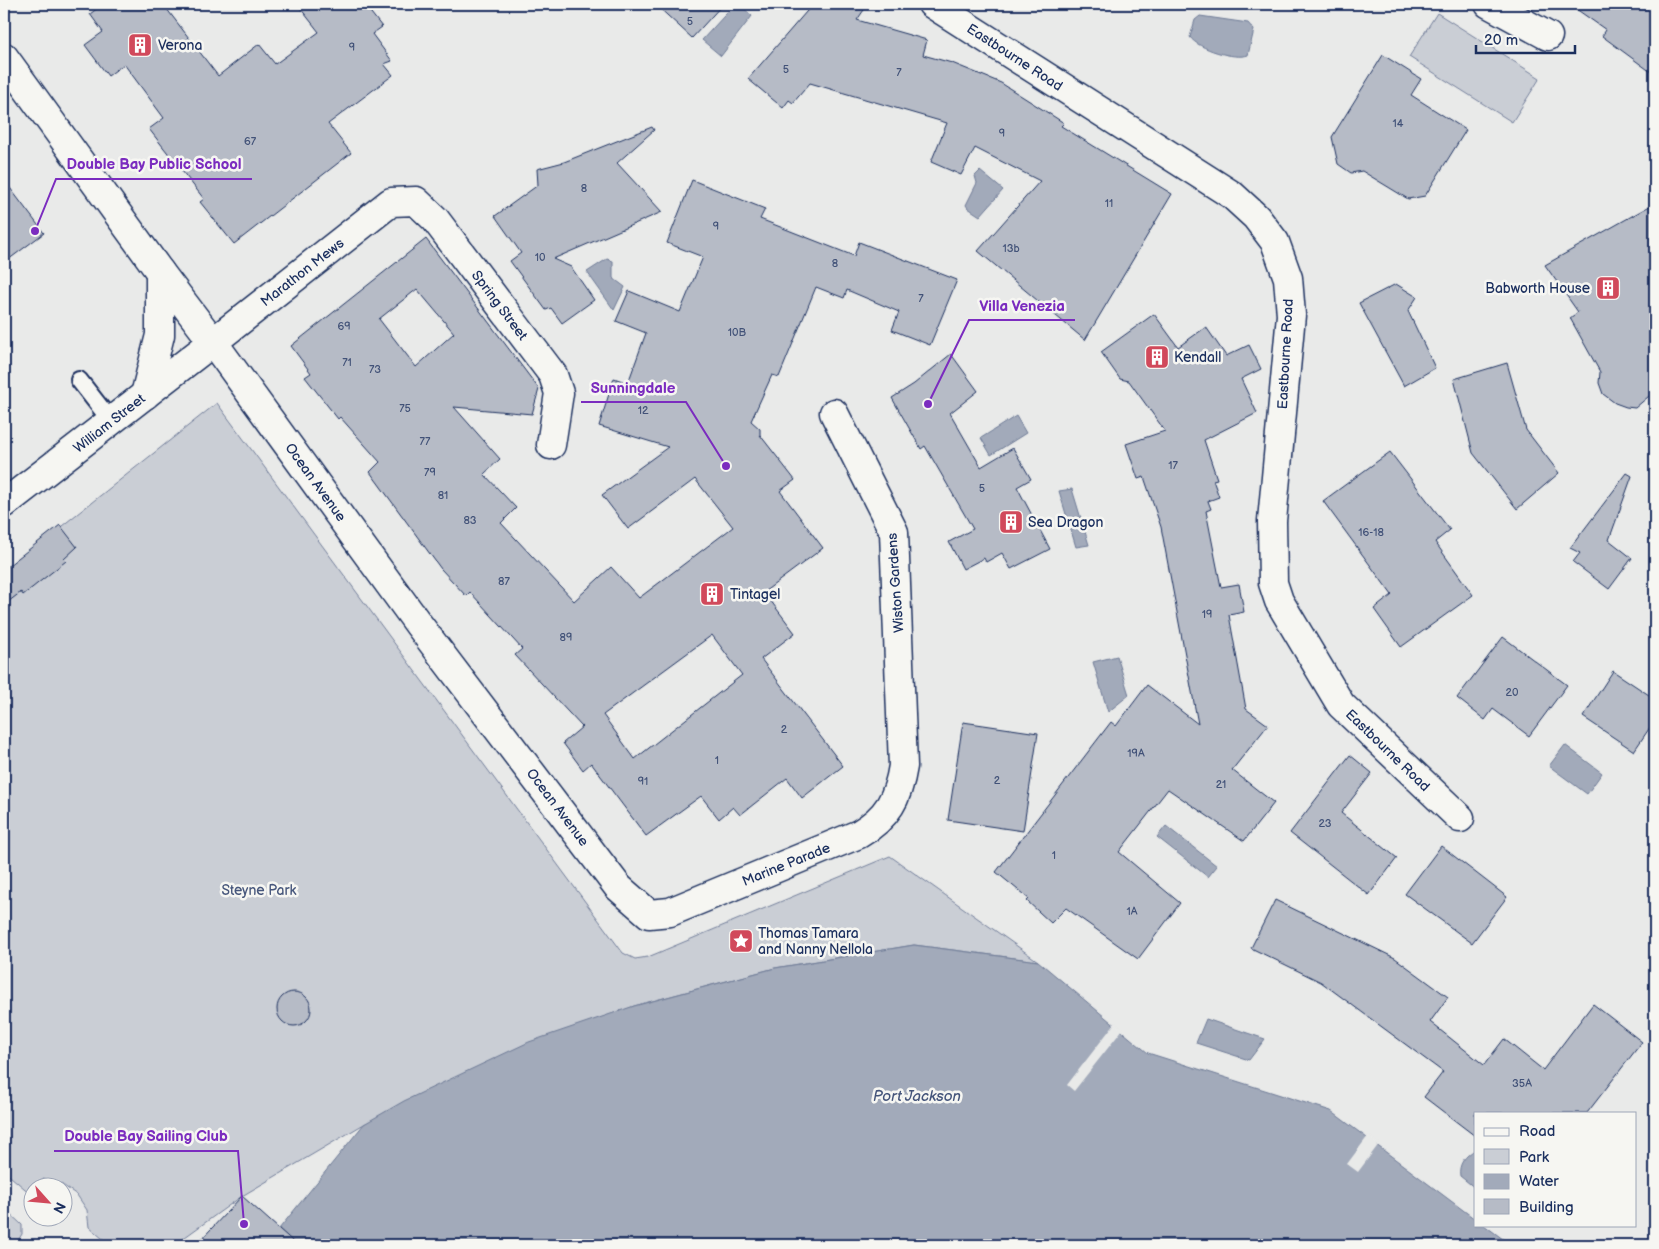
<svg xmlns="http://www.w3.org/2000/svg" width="1659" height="1249" viewBox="0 0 1659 1249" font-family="'Balsamiq Sans',sans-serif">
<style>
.grass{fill:url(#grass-tufts);stroke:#727e9a}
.green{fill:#caced5;stroke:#727e9a}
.water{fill:#a2aaba;stroke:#6c7995}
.pier{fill:#e9eae9}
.building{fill:#b6bbc6;stroke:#1b2f5e;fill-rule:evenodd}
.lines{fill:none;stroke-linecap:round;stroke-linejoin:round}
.lane-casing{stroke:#1b2f5e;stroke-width:20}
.street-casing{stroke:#1b2f5e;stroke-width:31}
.secondary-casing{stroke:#1b2f5e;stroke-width:31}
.lane{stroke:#f6f6f2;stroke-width:16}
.street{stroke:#f6f6f2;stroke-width:28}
.secondary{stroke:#f6f6f2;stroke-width:28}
.labels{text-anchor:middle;stroke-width:5;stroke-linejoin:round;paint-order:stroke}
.number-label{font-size:11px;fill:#425278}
.poi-label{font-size:14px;fill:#1b2f5e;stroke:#f6f6f2;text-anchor:start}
.street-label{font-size:14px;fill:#1b2f5e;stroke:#f6f6f2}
.park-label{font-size:14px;fill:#47577c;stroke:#f6f6f2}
.water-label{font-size:15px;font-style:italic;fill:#44547a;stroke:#f6f6f2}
.leader{fill:none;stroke:#7b2cbf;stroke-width:2}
.callout-dot{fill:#7b2cbf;stroke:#f6f6f2;stroke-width:2}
.callout-label{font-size:15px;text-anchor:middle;font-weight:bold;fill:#7b2cbf;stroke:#f6f6f2;stroke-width:5;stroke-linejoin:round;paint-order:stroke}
</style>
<defs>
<pattern id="grass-tufts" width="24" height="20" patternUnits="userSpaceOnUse" patternTransform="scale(1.25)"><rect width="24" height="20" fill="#caced5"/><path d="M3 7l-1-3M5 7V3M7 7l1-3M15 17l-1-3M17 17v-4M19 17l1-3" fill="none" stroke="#adb1b9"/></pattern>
</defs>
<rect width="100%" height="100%" fill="#e9eae9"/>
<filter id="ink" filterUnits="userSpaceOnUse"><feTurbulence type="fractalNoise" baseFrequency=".02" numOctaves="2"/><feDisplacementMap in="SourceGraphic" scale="10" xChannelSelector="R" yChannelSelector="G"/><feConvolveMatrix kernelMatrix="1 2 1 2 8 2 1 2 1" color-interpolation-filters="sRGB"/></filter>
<g filter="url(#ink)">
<polygon class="grass" points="4,1208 22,1225 22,1234 15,1245 4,1245"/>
<g class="green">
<polygon points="1437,13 1540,78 1512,122 1409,57"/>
<polygon points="217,403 623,953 635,959 648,957 890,856 1038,961 914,945 775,968 634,1006 364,1124 242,1196 174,1245 110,1245 89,1227 87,1210 77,1195 61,1184 43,1179 40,1186 32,1186 31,1194 4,1171 4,1161 8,1150 4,1147 4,572"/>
</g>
<g class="water">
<polygon points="735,4 739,4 752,16 721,56 702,40"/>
<path d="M1200,16L1248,23L1254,30L1248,55C1235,60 1198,49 1190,37L1195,20Z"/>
<polygon points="980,171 1003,190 980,216 968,208 966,205 977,183 975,176"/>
<polygon points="607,259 613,261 613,278 625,287 614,310 587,272"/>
<polygon points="1016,416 1026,433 991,455 981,438"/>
<polygon points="1072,489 1089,545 1076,547 1059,491"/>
<polygon points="1117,656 1129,695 1108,712 1093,662"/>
<polygon points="1565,745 1602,773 1587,794 1549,766"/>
<polygon points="1166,826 1217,866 1208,877 1157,837"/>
<polygon points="914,945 1038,961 1148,1053 1331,1111 1475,1219 1475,1225 1484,1225 1511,1245 296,1245 279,1229 364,1124 404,1101 529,1042 634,1006 775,968"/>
<polygon points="1206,1019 1265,1039 1249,1060 1196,1043"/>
<path d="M1475,1150V1188L1460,1176C1458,1164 1465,1156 1475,1150Z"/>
</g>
<g class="pier">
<polygon points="1115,1023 1123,1029 1074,1091 1067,1085"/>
<polygon points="1368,1136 1379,1144 1358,1172 1347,1164"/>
</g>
<g class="building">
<polygon points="103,4 163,4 218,76 259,44 275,64 319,32 297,4 364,4 382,27 372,34 392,61 384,64 393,75 328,124 351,153 234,244 200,202 204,199 149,129 164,118 124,64 108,76 85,45 103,32 90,14"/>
<polygon points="655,4 723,4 692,38"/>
<polygon points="813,4 868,4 857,20 927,40 923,55 952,63 1001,83 1064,123 1061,126 1172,194 1085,340 978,251 1040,181 975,148 961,175 931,162 947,123 810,83 793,103 789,100 783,108 748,79"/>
<polygon points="1569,4 1655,4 1655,75 1602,36 1606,30"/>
<polygon points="1383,55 1421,79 1411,95 1466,130 1425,196 1408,199 1362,171 1351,173 1338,164 1332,137"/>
<polygon points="652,127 654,130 617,163 662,212 553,259 571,267 594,300 562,323 551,308 546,310 510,261 521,253 495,216 538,185 537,169 564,162"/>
<polygon points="4,180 44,233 4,263"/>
<path d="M692,180L765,209L760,219L854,256L859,242L957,280L930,345L892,330L899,312L847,290L844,298L816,287L779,377L772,375L751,421L760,429V435L795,480L780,491L823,548L764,592L795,633L761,659L843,766L802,798L787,778L740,815L733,807L719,819L701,796L646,836L591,763L583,770L563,743L582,727L515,655L522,649L470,592L466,596L441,569L370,472L380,462L340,417L338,419L305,377L311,373L291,346L426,239L539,389L532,414L454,407L500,459L484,474L516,508L501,523L574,601L611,567L639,598L733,527L695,479L628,529L602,495L668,447L599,426L614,378L628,383L646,333L616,321L629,291L680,312L703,257L667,243ZM417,289L454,333L416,367L379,319ZM712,635L742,675L635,759L603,715Z"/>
<polygon points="1655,203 1655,391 1635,408 1626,407 1615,403 1603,394 1599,383 1600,372 1570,318 1578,312 1545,265"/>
<polygon points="1396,284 1417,297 1408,311 1435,368 1404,386 1359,303"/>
<polygon points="1154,314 1178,347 1206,327 1226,356 1249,345 1261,369 1241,379 1257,413 1204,440 1217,479 1213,480 1219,497 1208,501 1211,509 1206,511 1221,587 1239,584 1244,612 1229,615 1246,709 1268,725 1232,770 1274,803 1244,841 1168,789 1119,852 1180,903 1138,959 1066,908 1051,923 1027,901 1029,899 996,872 1111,722 1116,726 1147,685 1198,724 1161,527 1144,477 1138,479 1126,444 1165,431 1129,381 1120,379 1101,352"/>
<polygon points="951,354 978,391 950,413 981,467 1013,448 1031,479 1017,487 1050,549 1011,569 1002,553 986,562 984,558 963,569 949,542 973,529 925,446 921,449 892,398 914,384"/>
<polygon points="1507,363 1526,430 1559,473 1517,509 1473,453 1454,379"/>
<polygon points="1390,452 1450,530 1435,542 1473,595 1401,647 1374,609 1392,595 1323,501"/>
<polygon points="1627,473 1632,476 1609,540 1632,558 1609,589 1573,562 1580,553 1570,548"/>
<polygon points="60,525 77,547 64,559 66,561 23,595 21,592 4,605 4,569"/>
<polygon points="1503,637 1567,685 1529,736 1493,709 1485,720 1457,698"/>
<polygon points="1613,671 1655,699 1655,720 1634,751 1583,717"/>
<polygon points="963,722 1038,733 1023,831 948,820"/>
<polygon points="1350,755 1372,773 1341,813 1397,858 1369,895 1290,833"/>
<polygon points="1441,846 1507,897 1472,943 1405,894"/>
<polygon points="1275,900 1395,958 1448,997 1430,1022 1484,1065 1504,1039 1543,1070 1593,1004 1642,1042 1587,1113 1475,1113 1475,1136 1424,1097 1443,1072 1321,982 1251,948"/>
<circle cx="294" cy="1009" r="17"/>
<polygon points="242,1196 297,1245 196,1245"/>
</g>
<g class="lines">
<defs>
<polyline id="lane" points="79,380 111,421"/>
<g id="street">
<polyline points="932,4 1232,195 1256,217 1275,242 1288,278 1291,315 1272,521 1273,583 1279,601 1341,705 1460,818"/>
<polyline points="1489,4 1548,36"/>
<path d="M551,445L559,393L553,375L435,219L416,201L391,202L213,342L419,625L618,887L649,914L670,912L859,834C888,817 898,798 903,766L894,532L834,413"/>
</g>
<g id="secondary">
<polyline points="4,57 160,272 213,342 4,504"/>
<polyline points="145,395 160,335 160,272"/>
</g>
</defs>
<use href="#lane" class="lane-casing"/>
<use href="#street" class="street-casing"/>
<use href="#secondary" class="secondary-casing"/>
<use href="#lane" class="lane"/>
<use href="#street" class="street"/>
<use href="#secondary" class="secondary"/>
</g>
</g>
<defs>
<symbol id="building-square" viewBox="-11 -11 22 22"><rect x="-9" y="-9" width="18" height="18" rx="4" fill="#d1495b" stroke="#f6f6f2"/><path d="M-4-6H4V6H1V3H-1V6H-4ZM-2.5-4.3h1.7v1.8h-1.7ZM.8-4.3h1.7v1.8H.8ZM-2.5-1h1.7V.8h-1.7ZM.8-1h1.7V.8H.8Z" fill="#fff"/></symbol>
<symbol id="sight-square" viewBox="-11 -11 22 22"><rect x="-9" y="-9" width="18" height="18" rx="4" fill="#d1495b" stroke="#f6f6f2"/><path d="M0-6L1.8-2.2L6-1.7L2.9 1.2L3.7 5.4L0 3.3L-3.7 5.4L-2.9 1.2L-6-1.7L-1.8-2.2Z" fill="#fff"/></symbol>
</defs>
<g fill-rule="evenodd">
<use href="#building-square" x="126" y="31" width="28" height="28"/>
<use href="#building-square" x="1594" y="274" width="28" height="28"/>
<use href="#building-square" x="1143" y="343" width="28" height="28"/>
<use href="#building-square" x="997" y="508" width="28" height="28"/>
<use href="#building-square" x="698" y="580" width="28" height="28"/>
<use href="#sight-square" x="727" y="927" width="28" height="28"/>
</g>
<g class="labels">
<g class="number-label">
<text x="690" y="25">5</text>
<text x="352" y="51">9</text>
<text x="786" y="73">5</text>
<text x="899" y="76">7</text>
<text x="1398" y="127">14</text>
<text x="1002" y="137">9</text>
<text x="250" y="145">67</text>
<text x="584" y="192">8</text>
<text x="1109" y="207">11</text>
<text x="716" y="230">9</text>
<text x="1011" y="252">13b</text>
<text x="540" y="261">10</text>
<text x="835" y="267">8</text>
<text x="921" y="302">7</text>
<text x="344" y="330">69</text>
<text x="737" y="336">10B</text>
<text x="347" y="366">71</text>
<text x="375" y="373">73</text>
<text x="405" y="412">75</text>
<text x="643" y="414">12</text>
<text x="425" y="445">77</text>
<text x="1173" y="469">17</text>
<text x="430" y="476">79</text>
<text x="982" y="492">5</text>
<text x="443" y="499">81</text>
<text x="470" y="524">83</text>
<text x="1371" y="536">16-18</text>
<text x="504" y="585">87</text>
<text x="1207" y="618">19</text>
<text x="566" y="641">89</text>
<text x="1512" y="696">20</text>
<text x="784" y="733">2</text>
<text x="1136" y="757">19A</text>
<text x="717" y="764">1</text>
<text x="997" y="784">2</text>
<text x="643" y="785">91</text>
<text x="1221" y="788">21</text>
<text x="1325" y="827">23</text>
<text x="1054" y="859">1</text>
<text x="1132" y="915">1A</text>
<text x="1522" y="1087">35A</text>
</g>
<g class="poi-label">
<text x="158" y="50">Verona</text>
<text x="1590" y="293" text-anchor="end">Babworth House</text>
<text x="1174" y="362">Kendall</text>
<text x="1028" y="527">Sea Dragon</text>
<text x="730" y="599">Tintagel</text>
<text x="758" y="938">Thomas Tamara<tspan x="758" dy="16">and Nanny Nellola</tspan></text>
</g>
<g class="street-label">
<text transform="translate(1015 57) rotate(33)" y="5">Eastbourne Road</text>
<text transform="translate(302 272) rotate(-38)" y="5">Marathon Mews</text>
<text transform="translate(500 305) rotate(53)" y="5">Spring Street</text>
<text transform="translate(1285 354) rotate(-87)" y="5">Eastbourne Road</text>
<text transform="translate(109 423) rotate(-38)" y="5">William Street</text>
<text transform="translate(316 482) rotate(54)" y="5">Ocean Avenue</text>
<text transform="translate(895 583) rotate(-94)" y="5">Wiston Gardens</text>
<text transform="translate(1388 750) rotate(44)" y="5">Eastbourne Road</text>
<text transform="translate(558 807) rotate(53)" y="5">Ocean Avenue</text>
<text transform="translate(786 864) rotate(-22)" y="5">Marine Parade</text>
</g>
<g class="park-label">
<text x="259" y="895">Steyne Park</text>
</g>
<g class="water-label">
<text x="917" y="1101">Port Jackson</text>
</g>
</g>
<path class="leader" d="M35 231L56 179H252M928 404L969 320H1075M726 466L686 402H581M244 1224L238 1151H54"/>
<g class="callout-dot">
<circle cx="35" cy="231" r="5"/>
<circle cx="928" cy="404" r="5"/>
<circle cx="726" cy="466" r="5"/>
<circle cx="244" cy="1224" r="5"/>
</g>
<g class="callout-label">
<text x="154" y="169">Double Bay Public School</text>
<text x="1022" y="311">Villa Venezia</text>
<text x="633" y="393">Sunningdale</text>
<text x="146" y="1141">Double Bay Sailing Club</text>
</g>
<rect width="1659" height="1249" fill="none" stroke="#f6f6f2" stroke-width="20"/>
<rect x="10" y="10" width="1639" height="1229" fill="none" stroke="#1b2f5e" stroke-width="2" filter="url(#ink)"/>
<rect x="1474" y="1112" width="162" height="115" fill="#f6f6f2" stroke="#9ea6b7"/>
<rect x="1484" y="1128" width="25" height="8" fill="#f6f6f2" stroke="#9ea6b7"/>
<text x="1519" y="1136" font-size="15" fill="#1b2f5e">Road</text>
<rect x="1484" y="1149" width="25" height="15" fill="#caced5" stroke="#9ea6b7"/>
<text x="1519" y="1162" font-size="15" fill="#1b2f5e">Park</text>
<rect x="1484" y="1174" width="25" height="15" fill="#a2aaba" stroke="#9ea6b7"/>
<text x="1519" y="1186" font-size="15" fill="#1b2f5e">Water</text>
<rect x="1484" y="1199" width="25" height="15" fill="#b6bbc6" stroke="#9ea6b7"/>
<text x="1519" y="1212" font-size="15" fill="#1b2f5e">Building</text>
<g transform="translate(48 1202) rotate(117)"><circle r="24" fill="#f6f6f2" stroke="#9ea6b7"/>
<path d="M0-4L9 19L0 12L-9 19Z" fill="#d1495b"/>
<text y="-8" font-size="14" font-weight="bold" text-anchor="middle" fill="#1b2f5e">N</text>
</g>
<path d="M1476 45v8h99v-8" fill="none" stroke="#1b2f5e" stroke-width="2.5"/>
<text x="1484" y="45" font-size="15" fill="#1b2f5e" stroke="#f6f6f2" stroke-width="4" paint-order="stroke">20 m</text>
</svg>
